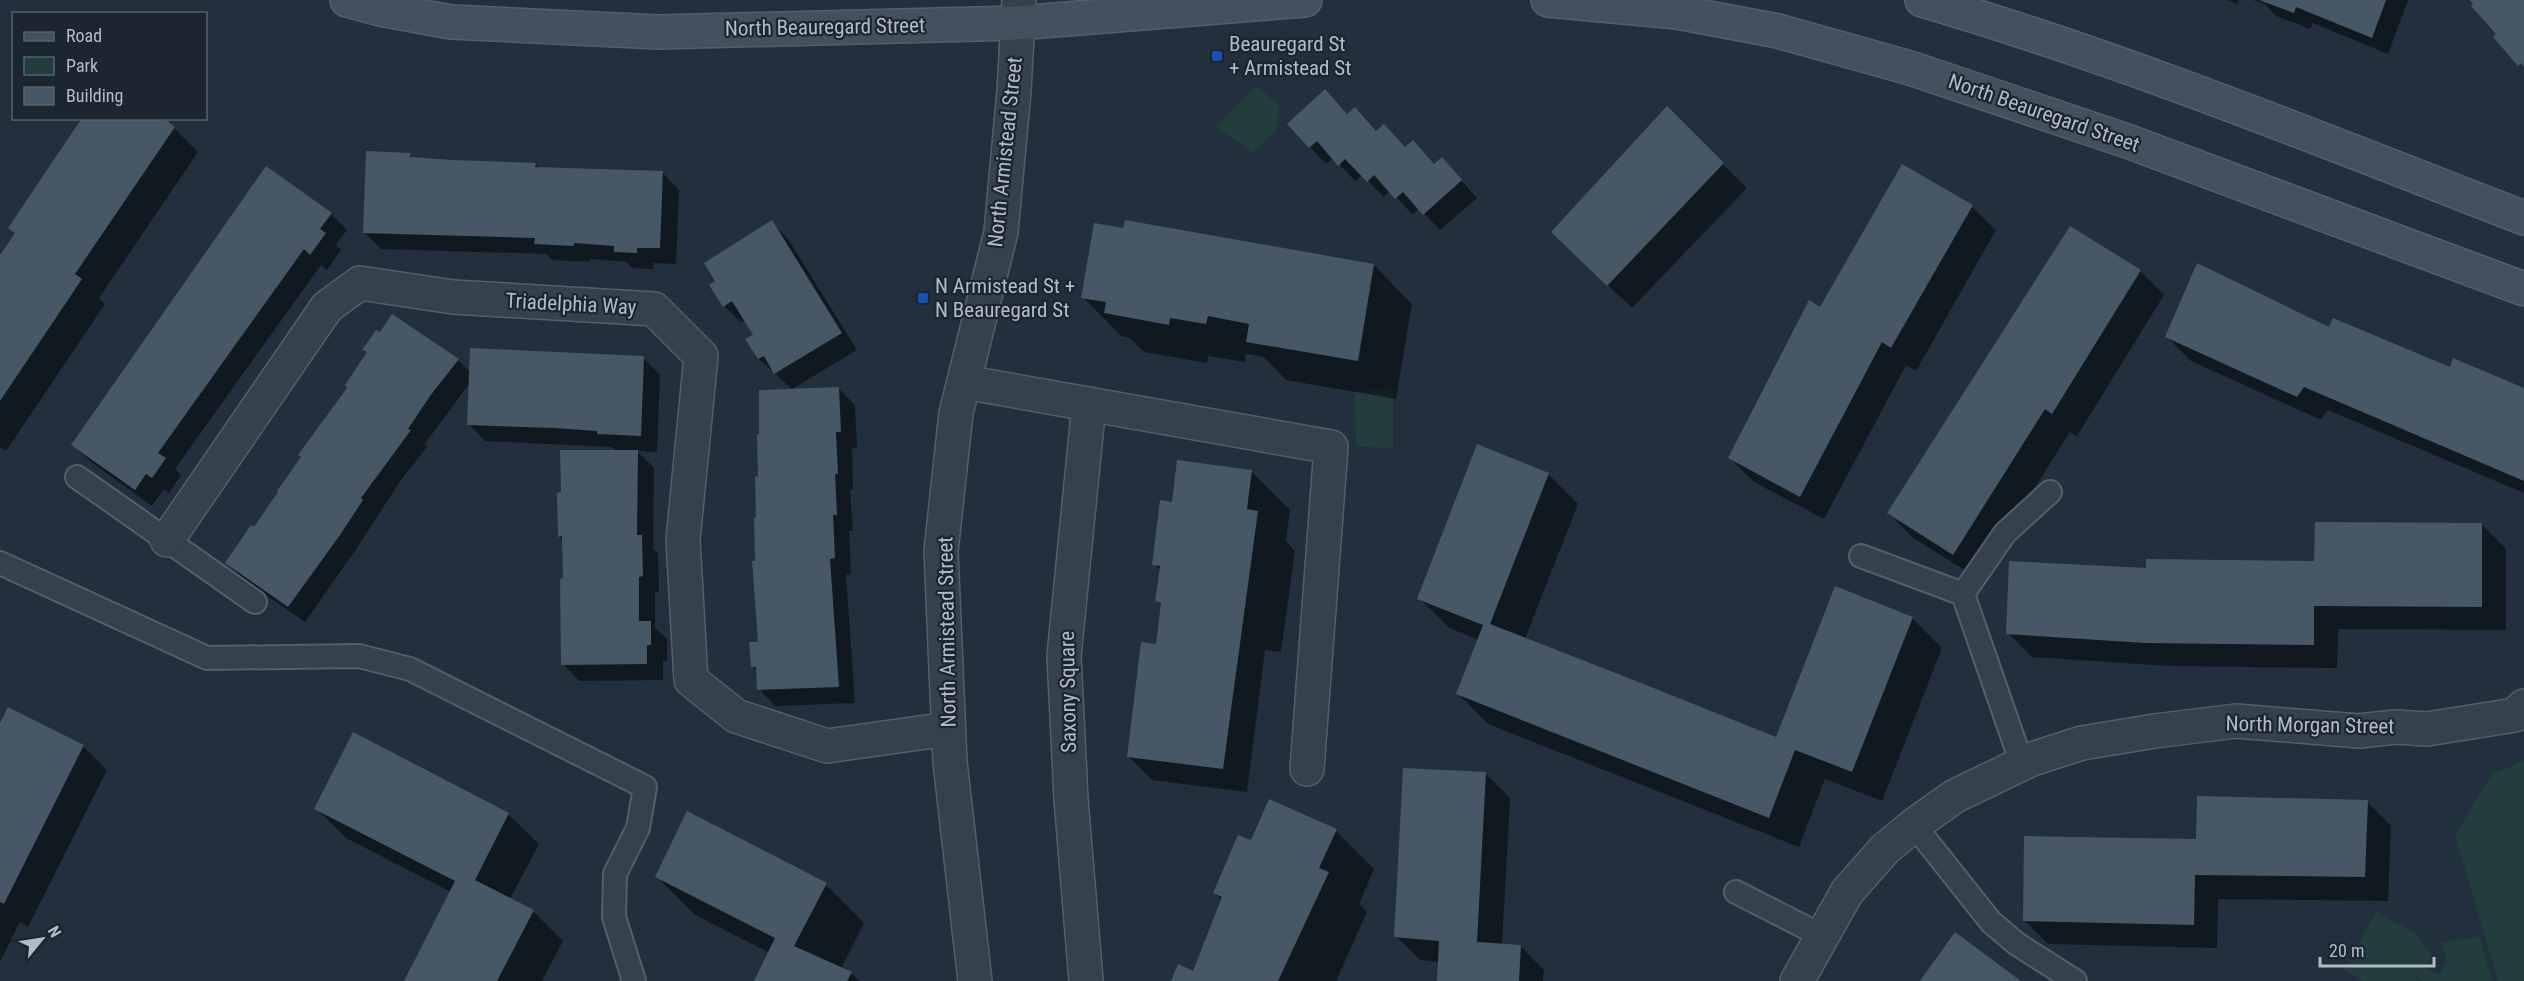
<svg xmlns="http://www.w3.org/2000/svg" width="2524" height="981" viewBox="0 0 2524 981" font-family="'Roboto Condensed',sans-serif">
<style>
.green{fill:#233d3d}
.shadow{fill:#0007}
.building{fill:#475765}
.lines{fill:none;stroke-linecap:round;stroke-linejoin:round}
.service-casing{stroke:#545f6a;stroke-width:26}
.minor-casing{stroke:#545f6a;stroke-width:36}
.secondary-casing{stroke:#545f6a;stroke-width:36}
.service{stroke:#35414c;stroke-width:22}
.minor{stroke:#35414c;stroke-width:33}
.secondary{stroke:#43515f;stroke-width:33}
.transit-dot{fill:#1a4fb4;stroke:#1b2631;stroke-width:2}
.labels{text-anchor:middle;stroke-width:4.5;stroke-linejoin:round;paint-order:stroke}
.street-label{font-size:21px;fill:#b1bcc8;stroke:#1b2631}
.poi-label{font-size:21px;fill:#b1bcc8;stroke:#1b2631;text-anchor:start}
</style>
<rect width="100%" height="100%" fill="#21303c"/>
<g class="green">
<polygon points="1257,86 1279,105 1277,131 1252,153 1216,126"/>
<polygon points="1393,388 1393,449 1356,446 1355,392"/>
<polygon points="2524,761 2524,981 2498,981 2455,835 2492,774"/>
<polygon points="2376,912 2416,933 2432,956 2425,968 2439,975 2447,960 2441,942 2480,937 2492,981 2422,981 2418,979 2417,981 2363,981 2344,970"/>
</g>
<g class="shadow">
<polygon points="2227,0 2239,0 2237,4"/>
<polygon points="2253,0 2408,0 2388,54 2313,23 2310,29 2276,16 2265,4"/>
<polygon points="1325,91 1348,115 1355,109 1377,132 1435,166 1442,159 1477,198 1440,230 1419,208 1413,215 1390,191 1384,197 1362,175 1355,181 1333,158 1326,164 1310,147"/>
<polygon points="1667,109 1747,188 1632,308 1577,256"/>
<polygon points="174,128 198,152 99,298 105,304 6,451 0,447 0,258 16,234"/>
<polygon points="409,155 414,159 535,164 540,168 663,173 679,190 676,264 653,263 653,269 632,268 626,262 590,259 590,262 552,260 546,254 381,249 364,232"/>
<polygon points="1902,166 1972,207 1996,230 1916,371 1906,365 1824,519 1754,482 1730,458 1820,309"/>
<polygon points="331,214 347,230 336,245 341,250 327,270 321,265 175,469 181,475 169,493 164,489 152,506 90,461 73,445"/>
<polygon points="771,222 788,239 857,350 792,389 759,359 747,339 755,335 745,320 741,322 724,306"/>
<polygon points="2070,228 2140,271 2164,295 2077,436 2070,432 1977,578 1912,537 1889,513"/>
<polygon points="1374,265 1412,304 1396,399 1286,380 1264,357 1246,354 1245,362 1208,356 1207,363 1144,352 1130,338 1121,336 1083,297"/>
<polygon points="393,316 458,360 471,373 643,358 660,375 657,452 637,451 654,468 653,549 658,553 659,592 655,593 655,628 667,639 667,661 663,661 663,680 579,681 563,664 564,541 559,537 616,451 611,447 485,441 469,424 470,383 424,445 427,447 401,480 355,551 305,622 243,579 227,563 254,529 349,388 368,354 364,350 380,334"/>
<polygon points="2330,329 2450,369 2524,390 2524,493 2328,410 2321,420 2191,361 2167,337"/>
<polygon points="839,389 855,405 857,448 852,448 853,490 850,490 853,531 849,531 851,574 846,575 855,703 775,706 759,689 758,672 752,666 760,644 757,562 760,478"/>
<polygon points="1251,471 1290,510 1286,541 1295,551 1281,652 1265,650 1247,792 1152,780 1128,756 1157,646 1162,606 1157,601 1161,571 1154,564 1173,503"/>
<polygon points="1548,474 1578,504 1525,639 1777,739 1912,618 1942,648 1882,801 1825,779 1799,847 1488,724 1458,694 1479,640 1449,628 1419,598"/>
<polygon points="2482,525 2506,549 2506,630 2338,629 2337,668 2169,666 2032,657 2008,633 2147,570 2316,563"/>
<polygon points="0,727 83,746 107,770 28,927 20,922 0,962"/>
<polygon points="353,734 508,814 539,844 510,899 533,911 563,941 542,981 405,981 451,892 346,838 316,808"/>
<polygon points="1486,774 1510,798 1502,945 1520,946 1544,970 1543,981 1439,981 1440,962 1420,960 1396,936"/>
<polygon points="2367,802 2391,826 2388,901 2218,899 2217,948 2048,944 2024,920 2197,841"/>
<polygon points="1336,831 1374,869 1359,904 1367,912 1336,981 1173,981 1194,973 1223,901 1215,893 1251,842"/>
<polygon points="656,876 826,885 864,923 841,969 851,973 859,981 756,981 770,953 695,915"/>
</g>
<g class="building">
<polygon points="2259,0 2386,0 2372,38 2296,7 2294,13"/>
<polygon points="2470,0 2524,0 2524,67 2521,63 2518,66 2493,37 2496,34 2471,6 2473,4"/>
<polygon points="1325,89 1347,114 1355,107 1376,131 1384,124 1405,147 1413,140 1434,164 1442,157 1462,180 1423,215 1403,192 1395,199 1374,175 1367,182 1345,159 1338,166 1317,141 1309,148 1287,124"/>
<polygon points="1667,106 1724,163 1607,286 1551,232"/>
<polygon points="82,118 163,118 175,127 75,274 82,279 0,401 0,255 15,233 8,228"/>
<polygon points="366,151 410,153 410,157 453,160 536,163 535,167 663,171 660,248 637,248 637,253 614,252 614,246 574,243 574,246 534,244 535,238 363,233"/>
<polygon points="1902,164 1973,205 1891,348 1882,342 1800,497 1728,458 1809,300 1820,307"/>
<polygon points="266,166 332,213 320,229 326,233 310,255 304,249 158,453 166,458 152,478 146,474 135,490 71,445"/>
<polygon points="772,220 842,333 774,374 764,356 758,359 745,339 753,335 732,301 723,307 709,285 715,281 704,263"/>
<polygon points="1125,220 1374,264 1358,361 1246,342 1249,324 1208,316 1206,324 1170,318 1169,325 1104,313 1106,302 1081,298 1094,223 1123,228"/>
<polygon points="2070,226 2141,270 2052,414 2045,409 1953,555 1887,513"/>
<polygon points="2197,263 2329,327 2333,318 2450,367 2453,358 2524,388 2524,481 2304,387 2297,397 2165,337"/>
<polygon points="392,314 459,359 430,396 408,429 411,430 361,498 363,500 340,535 288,607 225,563 251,525 254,527 278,492 277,491 301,457 298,455 347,388 345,385 367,352 362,350 376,330 380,332"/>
<polygon points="470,348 644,356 641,436 597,434 597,431 554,428 467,425"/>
<polygon points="839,387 841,432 836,432 838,474 835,474 837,515 833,515 835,558 830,559 839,687 757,690 756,667 751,667 749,642 758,642 752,561 755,561 754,517 756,518 755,476 758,477 757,434 759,434 759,390"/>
<polygon points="1477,444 1549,473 1490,624 1636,681 1776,737 1835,586 1913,617 1852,772 1795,750 1769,818 1456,694 1483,625 1417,599"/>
<polygon points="560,450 638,450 637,535 642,535 643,576 639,577 639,621 651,621 651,645 647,645 647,664 561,665 560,579 563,578 562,536 558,537 557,493 561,492"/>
<polygon points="1177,460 1252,470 1247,509 1258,511 1223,769 1127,757 1141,642 1156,644 1161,603 1155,601 1160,566 1152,565 1160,500 1172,502"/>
<polygon points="2315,522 2482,523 2482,607 2314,606 2314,645 2145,643 2006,634 2009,561 2146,568 2146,559 2314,561"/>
<polygon points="8,707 84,745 4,904 0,902 0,723"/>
<polygon points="353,732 509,813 475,880 534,910 497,981 404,981 455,881 314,809"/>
<polygon points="1403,768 1486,772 1477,942 1521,945 1519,981 1437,981 1439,941 1394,937"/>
<polygon points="2197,796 2368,800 2365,877 2195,875 2194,925 2023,921 2024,836 2196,839"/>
<polygon points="1269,799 1337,829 1319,868 1329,872 1278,981 1171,981 1178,964 1193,971 1222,897 1213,893 1238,835 1251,840"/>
<polygon points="687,811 827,883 794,946 852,972 847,981 754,981 775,938 655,877"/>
<polygon points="1955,932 2021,981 1920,981"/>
</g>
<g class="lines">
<defs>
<g id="service">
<polyline points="77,477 255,602"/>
<polyline points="1861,556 1963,594 2022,764"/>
<polyline points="0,563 207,658 359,656 410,669 645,787 638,828 615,874 614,917 634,981"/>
<polyline points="1963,594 2005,533 2050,492"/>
<polyline points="1914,825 1991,922 2017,944 2075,981"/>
<polyline points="1736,892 1824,937"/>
</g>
<g id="minor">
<polyline points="964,382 1331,447 1307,769"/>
<polyline points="167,540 327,307 360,283 453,297 654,309 701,356 683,540 691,680 736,716 827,746 948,729"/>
<polyline points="975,981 950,762 941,551 956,413 1001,232 1014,91 1019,0"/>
<polyline points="1086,981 1071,799 1064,656 1089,404"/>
<polyline points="1797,981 1847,892 1885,849 1914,825 1955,796 2032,759 2082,743 2155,731 2236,721 2359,731 2395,727 2427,729 2515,715 2524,706"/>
</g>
<g id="secondary">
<polyline points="347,0 380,9 451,22 658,32 1017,23 1305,0"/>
<polyline points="1548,0 1677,12 1778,31 1910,68 2127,141 2524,289"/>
<path d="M1922,0C2127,60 2325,141 2524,218"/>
</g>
</defs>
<use href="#service" class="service-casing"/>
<use href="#minor" class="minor-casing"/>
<use href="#secondary" class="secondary-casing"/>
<use href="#service" class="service"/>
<use href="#minor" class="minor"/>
<use href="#secondary" class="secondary"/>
</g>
<g class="transit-dot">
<rect x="1211" y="50" width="12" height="12" rx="3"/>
<rect x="917" y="292" width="12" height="12" rx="3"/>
</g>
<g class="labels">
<g class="street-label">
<text transform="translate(825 27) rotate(-1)" y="7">North Beauregard Street</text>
<text transform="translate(2044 113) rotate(19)" y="7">North Beauregard Street</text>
<text transform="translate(1005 152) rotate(-84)" y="7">North Armistead Street</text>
<text transform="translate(571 304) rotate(3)" y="7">Triadelphia Way</text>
<text transform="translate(947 632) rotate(-91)" y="7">North Armistead Street</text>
<text transform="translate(1068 692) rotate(-91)" y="7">Saxony Square</text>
<text transform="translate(2310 725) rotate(1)" y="7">North Morgan Street</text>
</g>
<g class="poi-label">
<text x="1229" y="51">Beauregard St<tspan x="1229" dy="24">+ Armistead St</tspan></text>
<text x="935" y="293">N Armistead St +<tspan x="935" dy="24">N Beauregard St</tspan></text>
</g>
</g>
<rect x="12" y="12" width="195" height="108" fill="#1b2631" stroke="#57626d" stroke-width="1.5"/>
<rect x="24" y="32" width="30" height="9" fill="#43515f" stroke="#57626d" stroke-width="1.5"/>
<text x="66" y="42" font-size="18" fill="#b1bcc8">Road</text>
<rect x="24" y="57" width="30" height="18" fill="#233d3d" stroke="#57626d" stroke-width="1.5"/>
<text x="66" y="72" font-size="18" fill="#b1bcc8">Park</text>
<rect x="24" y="87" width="30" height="18" fill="#475765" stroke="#57626d" stroke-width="1.5"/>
<text x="66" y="102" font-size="18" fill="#b1bcc8">Building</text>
<g transform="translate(42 939) rotate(60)" stroke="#1b2631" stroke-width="4.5" paint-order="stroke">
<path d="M0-4.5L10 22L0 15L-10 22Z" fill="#b1bcc8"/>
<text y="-9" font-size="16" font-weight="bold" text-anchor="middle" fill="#b1bcc8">N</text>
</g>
<path d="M2320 957v9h114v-9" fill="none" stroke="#b1bcc8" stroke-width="3"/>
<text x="2329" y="957" font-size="18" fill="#b1bcc8" stroke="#1b2631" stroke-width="4.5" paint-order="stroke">20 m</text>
</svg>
